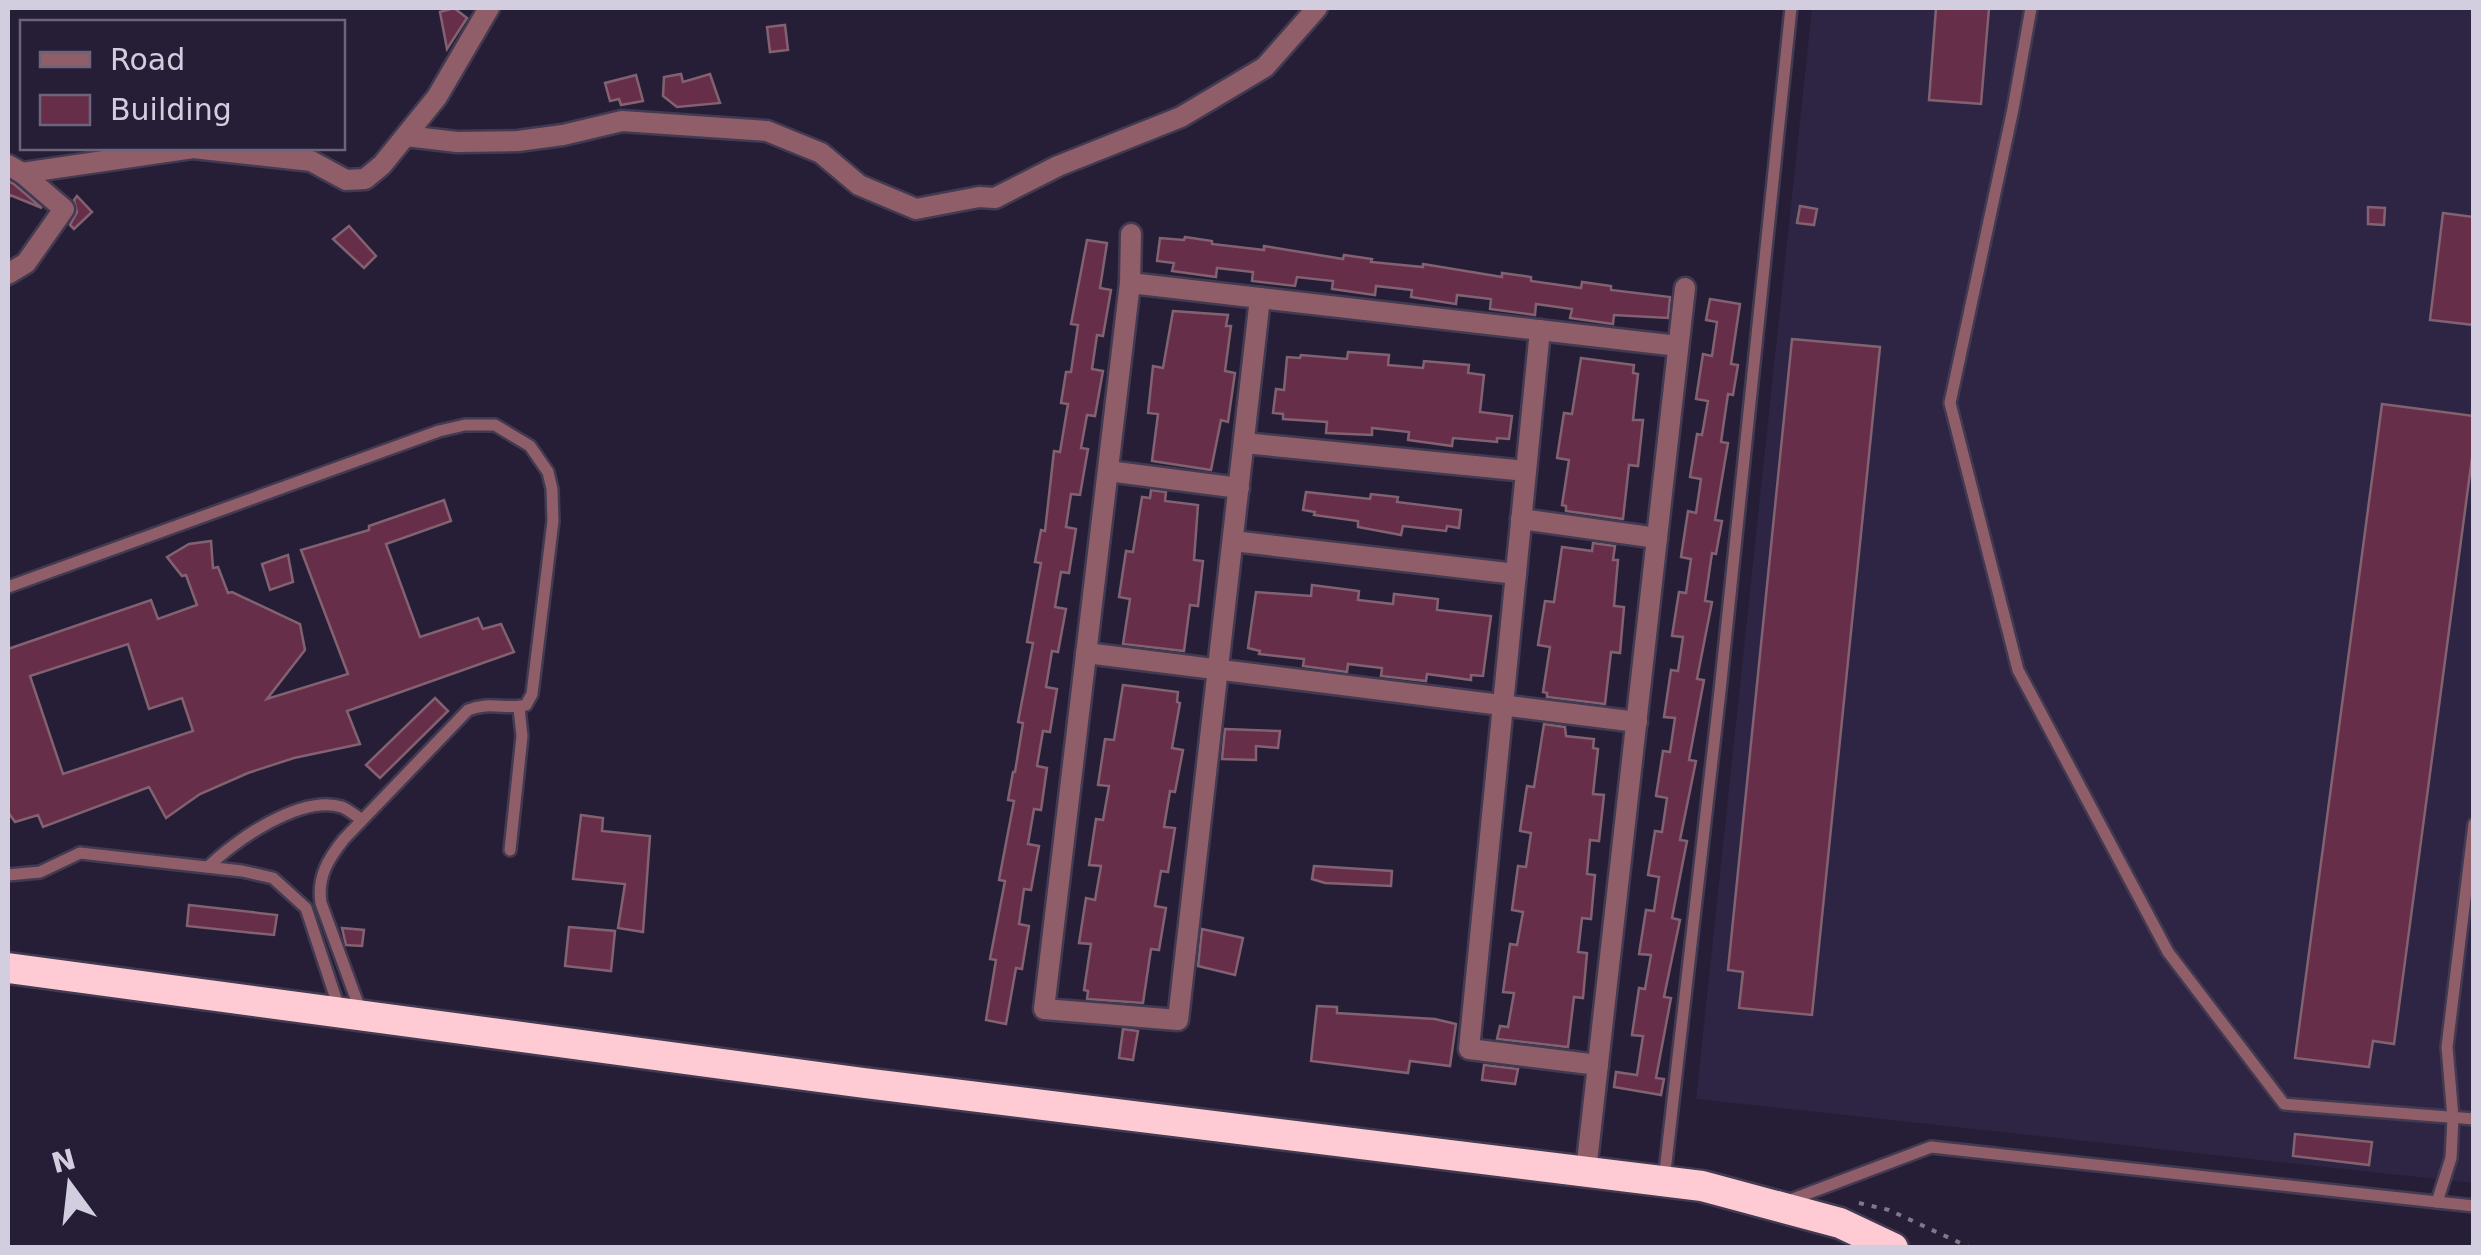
<svg xmlns="http://www.w3.org/2000/svg" width="2481" height="1255" viewBox="0 0 2481 1255" font-family="'DejaVu Sans',sans-serif">
<style>
.built{fill:#2e2443}
.building{fill:#672e4a;stroke:#826270;stroke-width:2.5;fill-rule:evenodd}
.lines{fill:none;stroke-linecap:round;stroke-linejoin:round}
.lane-casing{stroke:#423a51;stroke-width:16}
.street-casing{stroke:#423a51;stroke-width:25}
.highway-casing{stroke:#423a51;stroke-width:35}
.path{stroke:#7f798d;stroke-width:4;stroke-dasharray:5 8;stroke-linecap:butt}
.lane{stroke:#905e69;stroke-width:11}
.street{stroke:#905e69;stroke-width:20}
.highway{stroke:#fecbd5;stroke-width:30}
</style>
<rect width="100%" height="100%" fill="#261e36"/>
<polygon class="built" points="1812,8 2473,8 2473,1183 1696,1099"/>
<g class="building">
<polygon points="454,8 467,18 447,49 440,12"/>
<polygon points="1936,8 1989,8 1981,104 1929,100"/>
<polygon points="785,25 788,50 770,52 767,27"/>
<polygon points="681,74 683,82 710,74 720,103 677,107 663,96 664,77"/>
<polygon points="636,75 643,101 621,105 619,99 610,101 605,83"/>
<polygon points="8,181 14,184 42,208 10,195 8,200"/>
<polygon points="77,196 92,212 74,229 70,225 77,212 74,200"/>
<polygon points="1800,206 1817,209 1814,225 1797,223"/>
<polygon points="2368,207 2385,208 2384,225 2368,224"/>
<polygon points="2443,213 2474,217 2474,325 2430,320"/>
<polygon points="349,226 376,256 364,268 333,239"/>
<polygon points="1185,237 1212,241 1212,244 1264,250 1264,246 1343,259 1344,255 1372,259 1371,262 1423,267 1423,264 1502,277 1502,273 1531,277 1531,281 1581,288 1582,282 1611,286 1611,290 1670,297 1668,318 1614,315 1613,324 1570,318 1572,309 1536,304 1535,315 1490,309 1491,299 1457,295 1456,304 1411,297 1412,290 1376,286 1375,295 1332,289 1333,281 1297,277 1295,286 1252,281 1253,272 1217,268 1216,277 1172,271 1174,263 1157,261 1160,238 1184,240"/>
<polygon points="1087,240 1107,243 1100,288 1111,290 1103,336 1097,335 1092,369 1103,371 1095,416 1087,415 1081,448 1088,449 1080,495 1071,494 1066,527 1076,529 1069,573 1061,572 1055,607 1066,609 1058,652 1052,651 1046,687 1057,689 1050,732 1043,731 1037,766 1047,768 1041,810 1034,809 1028,844 1039,846 1031,890 1024,889 1019,924 1029,926 1022,969 1016,968 1006,1024 986,1020 996,960 990,959 1005,881 999,880 1014,801 1008,800 1013,772 1015,772 1023,723 1018,722 1033,643 1027,642 1041,563 1035,562 1041,530 1045,531 1054,451 1060,452 1068,404 1061,403 1066,372 1071,372 1078,325 1071,324"/>
<polygon points="1710,299 1740,304 1731,364 1738,365 1733,395 1728,394 1721,442 1728,443 1715,520 1722,521 1716,554 1712,553 1705,601 1712,602 1697,679 1704,680 1689,760 1696,761 1680,840 1687,841 1672,918 1680,920 1664,997 1671,998 1656,1078 1664,1079 1661,1095 1614,1087 1616,1072 1637,1075 1643,1036 1632,1035 1639,988 1645,989 1651,955 1639,954 1646,910 1654,911 1659,877 1648,875 1655,831 1662,832 1667,798 1656,796 1663,751 1670,752 1675,718 1664,717 1671,670 1678,671 1683,637 1672,636 1679,592 1686,593 1691,559 1681,557 1688,511 1696,513 1701,479 1690,477 1697,434 1702,435 1708,401 1696,399 1703,354 1712,356 1717,322 1706,320"/>
<polygon points="1173,311 1228,315 1226,326 1231,326 1225,371 1235,373 1228,422 1221,420 1211,470 1152,461 1158,414 1148,413 1153,366 1163,368"/>
<polygon points="1792,339 1880,347 1812,1015 1739,1008 1743,972 1728,970"/>
<polygon points="1348,352 1389,355 1388,365 1423,368 1424,361 1469,365 1468,373 1484,375 1480,412 1512,416 1509,439 1497,438 1497,442 1453,438 1452,446 1408,440 1409,432 1372,428 1372,435 1326,433 1327,422 1283,419 1283,414 1273,413 1276,389 1284,390 1287,357 1300,358 1301,355 1347,359"/>
<polygon points="1581,358 1634,365 1633,373 1638,374 1633,420 1643,420 1638,466 1629,465 1623,519 1566,511 1566,506 1562,505 1569,460 1557,458 1564,413 1572,414"/>
<polygon points="2382,404 2474,416 2474,443 2394,1044 2373,1041 2369,1067 2295,1058"/>
<polygon points="1151,490 1166,492 1165,501 1198,505 1194,560 1203,561 1198,606 1190,605 1184,651 1123,644 1130,599 1119,597 1126,551 1133,552 1142,497 1150,498"/>
<polygon points="1306,492 1370,499 1371,494 1398,497 1397,502 1461,510 1459,528 1447,526 1446,531 1403,526 1401,535 1358,527 1358,521 1314,515 1315,512 1303,510"/>
<path d="M444,500L451,521L386,544L420,637L478,618L483,629L501,624L514,652L347,711L360,744L294,758L248,773L200,794L166,818L149,787L43,827L38,815L15,822L8,812V649L151,600L158,619L197,605L186,575L182,576L167,557L189,544L211,541L213,568L218,567L228,593L232,592L300,624L305,650L267,699L348,674L301,550L369,530V526ZM128,644L149,709L182,698L193,731L63,774L30,676Z"/>
<polygon points="1593,543 1615,546 1613,560 1618,560 1614,606 1624,607 1620,653 1611,652 1605,704 1547,697 1547,693 1543,692 1550,647 1538,645 1545,601 1554,602 1562,547 1592,551"/>
<polygon points="288,555 293,582 270,590 262,564"/>
<polygon points="1312,585 1359,591 1358,600 1393,604 1394,594 1438,599 1437,610 1491,616 1483,676 1471,675 1471,680 1427,674 1426,681 1381,676 1382,668 1348,664 1347,672 1303,666 1304,659 1259,654 1260,651 1248,648 1256,592 1311,596"/>
<polygon points="1123,685 1178,692 1177,702 1180,703 1172,748 1183,750 1175,792 1170,791 1164,827 1175,828 1168,872 1161,871 1155,906 1166,908 1159,950 1151,949 1143,1003 1087,999 1088,991 1084,990 1091,944 1079,943 1086,898 1095,900 1101,866 1089,865 1096,819 1103,820 1109,786 1098,785 1105,739 1114,740"/>
<polygon points="435,698 448,711 380,778 366,765"/>
<polygon points="1544,724 1565,727 1566,736 1594,739 1593,748 1598,749 1593,794 1604,795 1599,841 1590,840 1587,874 1595,875 1591,919 1582,918 1578,952 1587,953 1583,998 1574,997 1568,1047 1497,1039 1500,1026 1508,1027 1514,993 1503,992 1510,944 1517,945 1523,912 1512,910 1518,866 1526,867 1531,833 1520,831 1527,786 1534,787"/>
<polygon points="1225,729 1280,731 1278,748 1256,746 1256,760 1222,759"/>
<polygon points="581,815 603,818 602,831 650,836 643,932 618,928 625,884 573,879"/>
<polygon points="1314,866 1392,871 1391,886 1325,883 1312,879"/>
<polygon points="189,905 277,915 274,935 187,926"/>
<polygon points="569,927 615,931 611,971 565,966"/>
<polygon points="342,928 364,930 362,946 346,945"/>
<polygon points="1202,929 1243,938 1235,975 1198,966"/>
<polygon points="1317,1006 1337,1007 1337,1013 1435,1019 1456,1024 1450,1066 1410,1061 1408,1073 1311,1061"/>
<polygon points="1123,1029 1138,1031 1133,1060 1119,1058"/>
<polygon points="1484,1065 1518,1069 1515,1084 1482,1080"/>
<polygon points="2295,1134 2372,1142 2369,1165 2293,1156"/>
</g>
<g class="lines">
<defs>
<g id="lane">
<polyline points="2031,8 2013,109 1950,403 2018,670 2168,952 2284,1104 2474,1119"/>
<path d="M8,587L439,431L465,425H495L530,446L548,472L552,489L553,521L532,694L526,705C506,710 490,701 468,710L344,839C328,859 317,877 321,903L361,1012"/>
<polyline points="510,850 522,736 519,708"/>
<path d="M208,867C234,841 301,794 342,807C349,810 356,816 362,820"/>
<polyline points="8,875 40,872 80,853 242,871 273,878 306,908 340,1011"/>
<polyline points="1664,1180 1720,691 1791,8"/>
<polyline points="1785,1202 1931,1147 2437,1202 2451,1158 2453,1118 2447,1047 2474,824"/>
<polyline points="2437,1202 2474,1206"/>
</g>
<g id="street">
<polyline points="406,136 457,142 518,141 563,135 622,121 767,131 821,153 859,185 916,209 979,197 995,198 1058,166 1181,117 1265,67 1317,8"/>
<polyline points="8,165 22,173 64,209 26,263 8,274"/>
<polyline points="22,173 193,148 311,161 346,180 365,179 382,165 437,97 489,8"/>
<polyline points="1131,234 1130,283 1044,1009 1178,1020 1260,298"/>
<polyline points="1130,283 1678,346"/>
<polyline points="1540,330 1469,1049 1598,1065"/>
<polyline points="1244,443 1526,471"/>
<polyline points="1108,471 1239,488"/>
<polyline points="1521,519 1657,538"/>
<polyline points="1233,541 1516,574"/>
<polyline points="1086,653 1637,722"/>
<polyline points="1586,1171 1685,288"/>
</g>
<polyline id="highway" points="8,968 864,1083 1702,1186 1840,1223 1893,1248"/>
</defs>
<use href="#lane" class="lane-casing"/>
<use href="#street" class="street-casing"/>
<use href="#highway" class="highway-casing"/>
<polyline class="path" points="1859,1203 1889,1210 1971,1248"/>
<use href="#lane" class="lane"/>
<use href="#street" class="street"/>
<use href="#highway" class="highway"/>
</g>
<rect width="2481" height="1255" fill="none" stroke="#d3cedf" stroke-width="20"/>
<rect x="20" y="20" width="325" height="130" fill="#261e36" stroke="#6b647a" stroke-width="2.5"/>
<rect x="40" y="52" width="50" height="15" fill="#905e69" stroke="#6b647a" stroke-width="2.5"/>
<text x="110" y="70" font-size="30" fill="#d3cedf">Road</text>
<rect x="40" y="95" width="50" height="30" fill="#672e4a" stroke="#6b647a" stroke-width="2.5"/>
<text x="110" y="120" font-size="30" fill="#d3cedf">Building</text>
<g transform="translate(70 1185) rotate(345)" stroke="#261e36" stroke-width="8" paint-order="stroke">
<path d="M0-8L18 38L0 25L-18 38Z" fill="#d3cedf"/>
<text y="-15" font-size="28" font-weight="bold" text-anchor="middle" fill="#d3cedf">N</text>
</g>
</svg>
